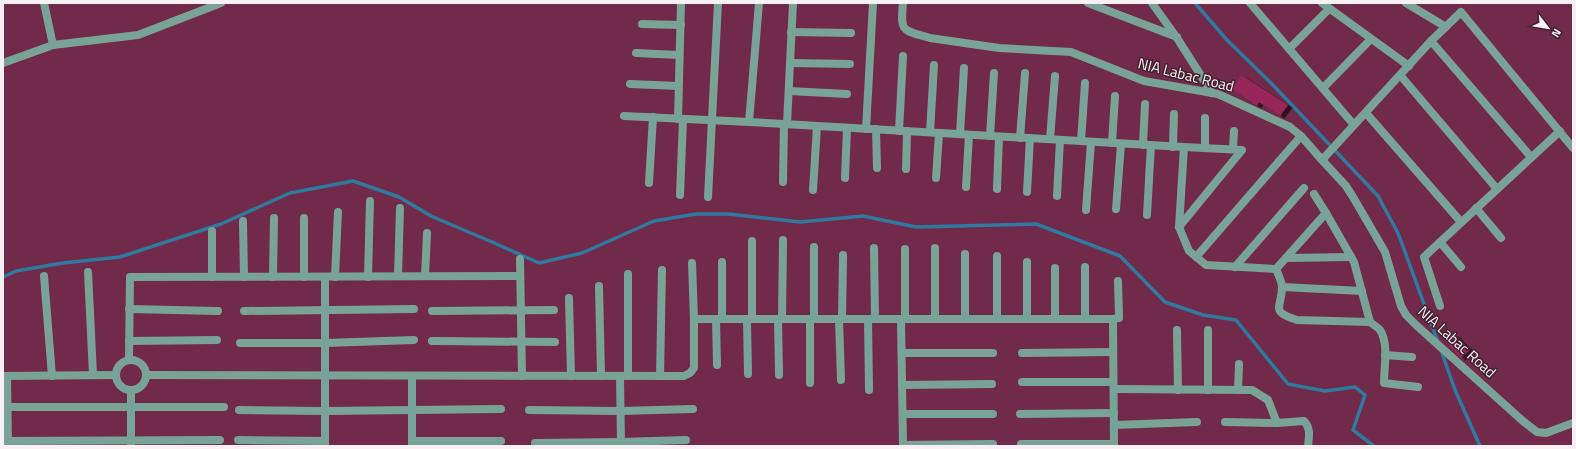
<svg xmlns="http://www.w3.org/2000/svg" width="1576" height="449" viewBox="0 0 1576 449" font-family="'Titillium Web',sans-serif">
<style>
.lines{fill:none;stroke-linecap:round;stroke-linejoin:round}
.stream{stroke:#30799f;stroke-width:3.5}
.building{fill:#97265d;filter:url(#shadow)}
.minor{stroke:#79a397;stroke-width:8}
.labels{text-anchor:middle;stroke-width:3;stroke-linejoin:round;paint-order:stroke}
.street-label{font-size:15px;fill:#f9f0f3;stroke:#42212e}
</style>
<defs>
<filter id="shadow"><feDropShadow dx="4.5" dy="2.5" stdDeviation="0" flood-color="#0009"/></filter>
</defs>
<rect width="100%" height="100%" fill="#712a49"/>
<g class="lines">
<g class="stream">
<polyline points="1195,3 1227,40 1272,84 1378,196 1398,233 1438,342"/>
<polyline points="3,277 16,271 63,263 120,257 221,224 290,193 353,181 399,197 431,216 492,242 539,263 582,253 654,221 696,214 729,214 800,222 863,216 916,227 1036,224 1120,256 1165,302 1203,315 1236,320 1288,384 1325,391 1355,387 1365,395 1353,430 1374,446"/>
<polyline points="1441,350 1455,390 1480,446"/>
</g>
</g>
<g class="building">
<polygon points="1241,75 1288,105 1280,116 1259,102 1257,106 1232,89"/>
<polygon points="1454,334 1470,350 1461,358 1446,342"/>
</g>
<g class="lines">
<g class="minor">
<polyline points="44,3 53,45"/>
<path d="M759,3L749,122L1184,147L1179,227L1189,251L1206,265L1276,269C1278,274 1282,282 1282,287C1282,308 1269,311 1297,320L1370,322C1373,325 1378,327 1380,330C1389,344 1384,367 1384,383L1418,387"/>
<path d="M903,3C900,33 903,30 930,38L999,48L1071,52L1144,81L1218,94L1290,127L1301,136L1322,160L1346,186L1353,197L1385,252L1401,306L1406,315L1416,325L1524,422L1537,432L1546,433L1573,423"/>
<polyline points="1088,3 1177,37"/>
<polyline points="1152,3 1177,38 1212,93"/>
<polyline points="1250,3 1354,125"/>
<polyline points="1322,3 1409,66"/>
<polyline points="1406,3 1446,27"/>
<polyline points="642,24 681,25"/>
<polyline points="791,32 851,33"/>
<polyline points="1431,41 1531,157"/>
<polyline points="1289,49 1329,9"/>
<polyline points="636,53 679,55"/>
<polyline points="3,63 53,45 138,35 221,3"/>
<polyline points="790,63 850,64"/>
<polyline points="1400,75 1497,189"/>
<polyline points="630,84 678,86"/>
<polyline points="1323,88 1371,39"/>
<polyline points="789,91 847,94"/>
<polyline points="1366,113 1461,222"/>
<polyline points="624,116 749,122"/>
<polyline points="678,119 681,3"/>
<polyline points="787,124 793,3"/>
<polyline points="866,129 873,3"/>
<polyline points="876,129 877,168"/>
<polyline points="899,131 903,56"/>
<polyline points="930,132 934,65"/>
<polyline points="960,134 964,68"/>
<polyline points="990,136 994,73"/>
<polyline points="1020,138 1025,73"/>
<polyline points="1050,139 1055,76"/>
<polyline points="1081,141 1085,83"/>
<polyline points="1112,143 1115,96"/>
<polyline points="1143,145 1145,104"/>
<polyline points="1173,147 1174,114"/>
<polyline points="1205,148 1205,118"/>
<polyline points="1233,149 1234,131"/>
<polyline points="1322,160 1431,41 1461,12 1573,148"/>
<polyline points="906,169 907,131"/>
<polyline points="845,178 847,128"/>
<polyline points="936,178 939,133"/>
<polyline points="783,182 784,124"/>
<polyline points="649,183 653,117"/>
<polyline points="966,187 969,135"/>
<polyline points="997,189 999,137"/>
<polyline points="813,190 817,126"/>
<polyline points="1027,192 1030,138"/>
<polyline points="1314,194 1326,213"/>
<polyline points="680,195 683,119"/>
<polyline points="1057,196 1060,140"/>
<polyline points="708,197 718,3"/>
<polyline points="1476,208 1501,238"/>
<polyline points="1116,209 1121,144"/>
<polyline points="1086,210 1091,142"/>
<polyline points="1147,215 1151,145"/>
<polyline points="243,221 244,277"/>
<polyline points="1179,227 1242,150 1184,147"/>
<polyline points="752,241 752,319"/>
<polyline points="1440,242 1461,267"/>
<polyline points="814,247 814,319"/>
<polyline points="874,248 875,319"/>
<polyline points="997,256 997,319"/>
<polyline points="1196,257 1301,136"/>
<polyline points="1286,258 1351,257"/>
<polyline points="520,259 522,376"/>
<polyline points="722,262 722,319"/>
<polyline points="692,263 694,319"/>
<polyline points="1085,267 1085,319"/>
<polyline points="1235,267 1304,188"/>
<polyline points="1055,268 1055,319"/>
<polyline points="1276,269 1326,213 1354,262 1370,322"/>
<polyline points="88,272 93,375"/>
<polyline points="44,276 52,376"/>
<polyline points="398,276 400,208"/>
<polyline points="425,276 427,233"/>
<polyline points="212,277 212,231"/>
<polyline points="273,277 274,218"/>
<polyline points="304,277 304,218"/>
<polyline points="335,277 338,212"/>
<polyline points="368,277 370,201"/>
<polyline points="599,286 601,376"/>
<polyline points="1282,287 1362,291"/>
<polyline points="569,298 571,376"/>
<polyline points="1440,306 1424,257 1560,131"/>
<polyline points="129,309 218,311"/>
<polyline points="244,311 414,309"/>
<polyline points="432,311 554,310"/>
<polyline points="716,319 717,365"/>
<polyline points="747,319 748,374"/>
<polyline points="778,319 779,375"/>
<polyline points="782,319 783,240"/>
<polyline points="839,319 841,380"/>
<polyline points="842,319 843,255"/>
<polyline points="868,319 869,390"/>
<polyline points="901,319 903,446"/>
<polyline points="905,319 905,249"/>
<polyline points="935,319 935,248"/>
<polyline points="965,319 965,254"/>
<polyline points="1027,319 1027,262"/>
<polyline points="1113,319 1119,318 1118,281"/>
<polyline points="1177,330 1178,390"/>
<polyline points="129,341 217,340"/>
<polyline points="432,341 555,342"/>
<polyline points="240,343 325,343 414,340"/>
<polyline points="902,353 993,353"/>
<polyline points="1022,353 1113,352"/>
<polyline points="1385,355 1412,357"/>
<circle cx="131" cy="375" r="15"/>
<polyline points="129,360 130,277 520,276"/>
<polyline points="147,375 684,376 690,373 694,368 694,319 1113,319 1114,446"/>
<polyline points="3,376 116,375"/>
<polyline points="7,376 8,445"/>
<polyline points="412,376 412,446"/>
<polyline points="620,376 621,446"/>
<polyline points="628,376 628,274"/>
<polyline points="660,376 662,270"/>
<polyline points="1022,382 1113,382"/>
<polyline points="810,383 810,319"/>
<polyline points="902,385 992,384"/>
<path d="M1114,389L1252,390L1268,400L1277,423L1304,421C1311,428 1309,436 1308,446"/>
<polyline points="131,390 131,446"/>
<polyline points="1208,390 1208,330"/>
<polyline points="1238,390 1239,364"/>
<polyline points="3,407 224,407"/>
<polyline points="239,410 325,411 501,409"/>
<polyline points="529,410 620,411 693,409"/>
<polyline points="903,414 993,414"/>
<polyline points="1020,414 1114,413"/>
<polyline points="1225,422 1277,423"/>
<polyline points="1114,425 1197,422"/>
<polyline points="238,440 325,441"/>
<polyline points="3,441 220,440"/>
<polyline points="412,441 501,441"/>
<polyline points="535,443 620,442 686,440"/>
<polyline points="1021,444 1114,444"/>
<polyline points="903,445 993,444"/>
<polyline points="325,446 325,277"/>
</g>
</g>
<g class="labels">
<g class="street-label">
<text transform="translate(1186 75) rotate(14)" y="5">NIA Labac Road</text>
<text transform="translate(1457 342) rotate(42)" y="5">NIA Labac Road</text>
</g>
</g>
<rect width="1576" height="449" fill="none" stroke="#f9f0f3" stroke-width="8"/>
<g transform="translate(1548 28) rotate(121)" stroke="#42212e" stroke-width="3" paint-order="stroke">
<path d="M0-3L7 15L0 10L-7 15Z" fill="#f9f0f3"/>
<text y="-6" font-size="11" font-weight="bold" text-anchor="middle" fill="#f9f0f3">N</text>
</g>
</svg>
